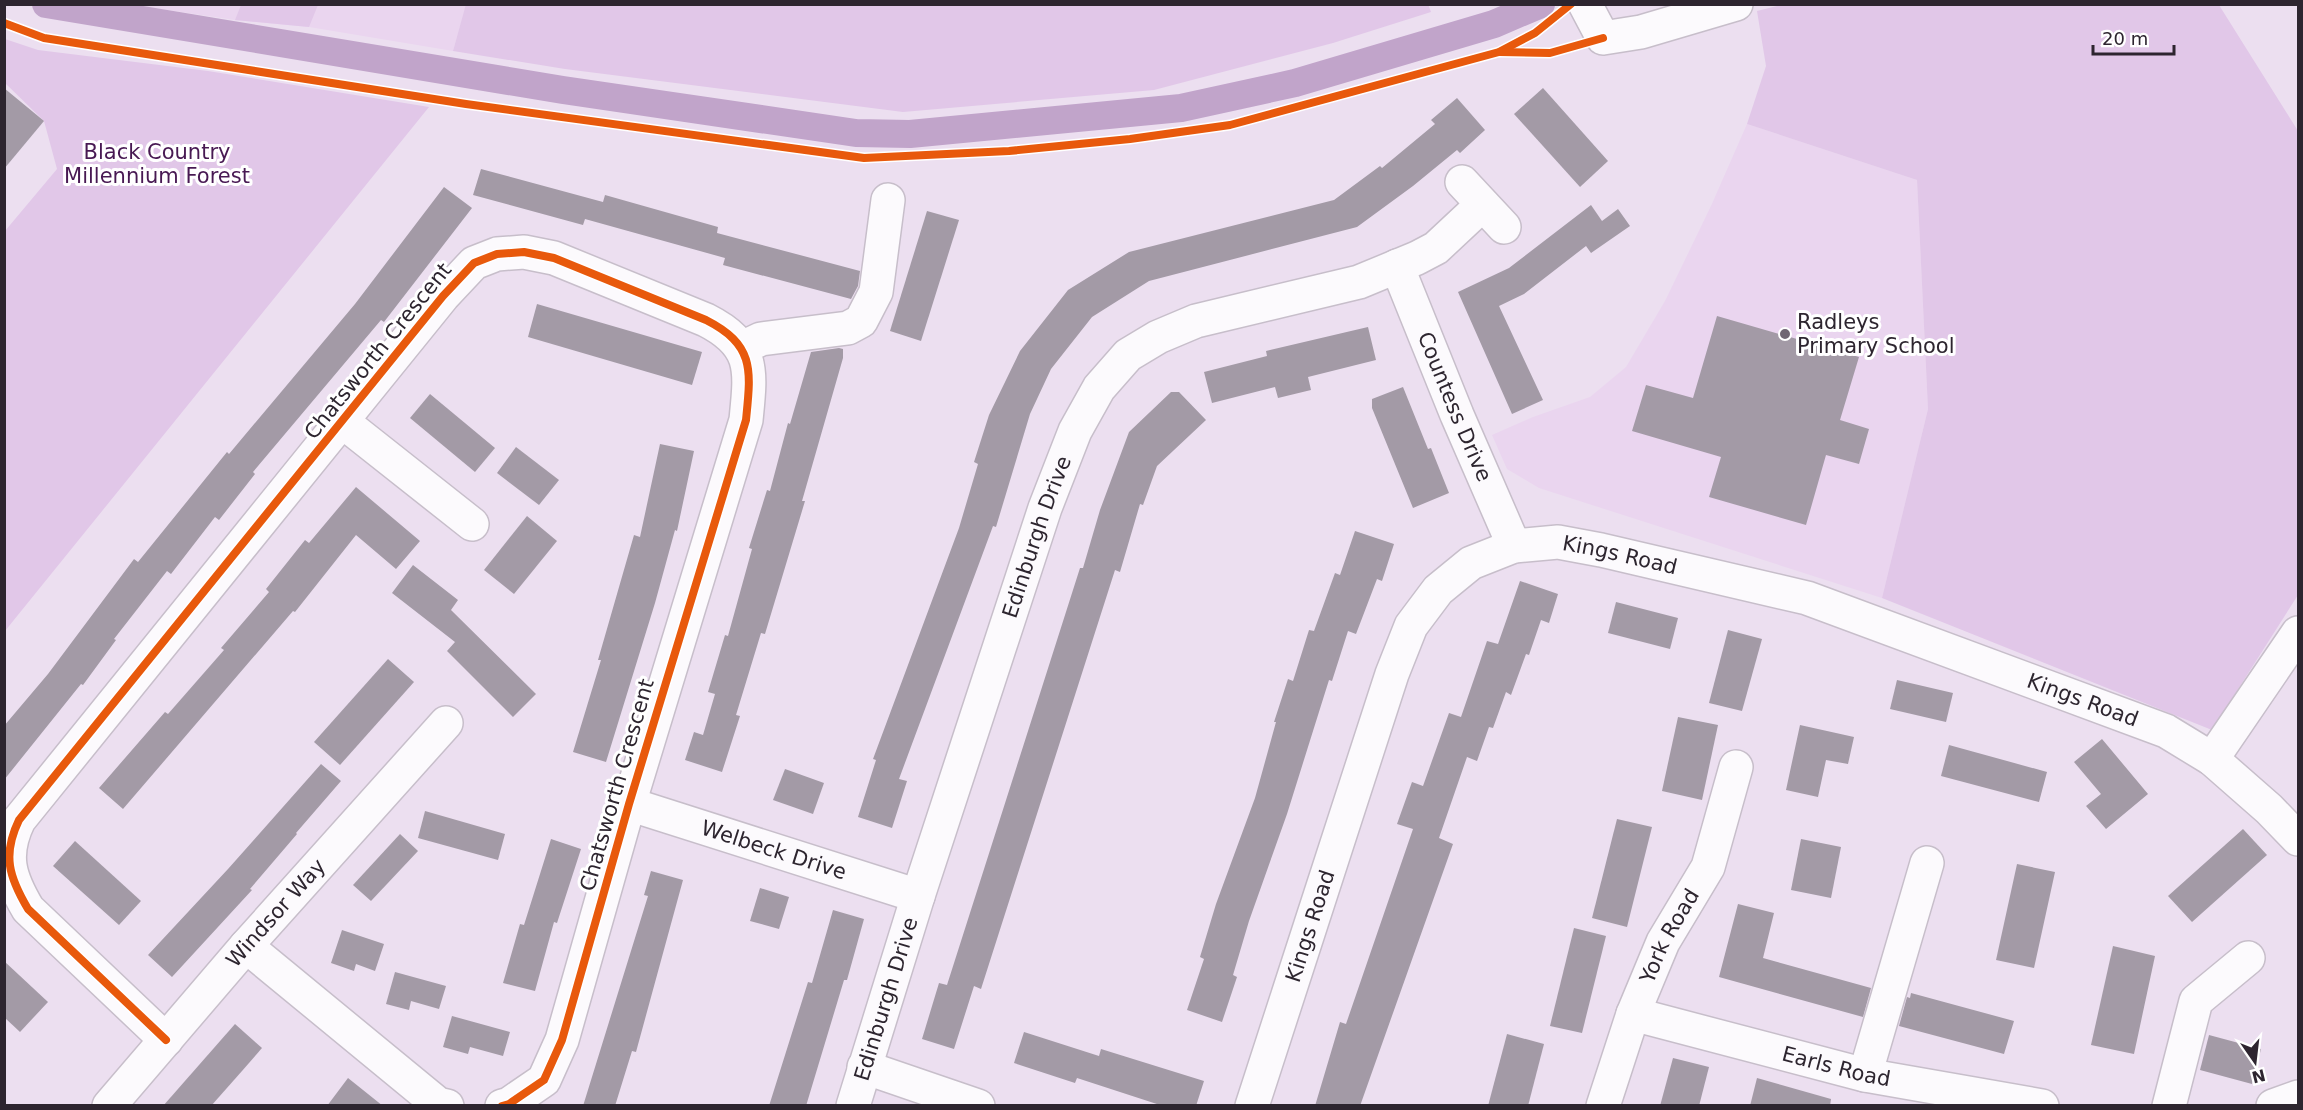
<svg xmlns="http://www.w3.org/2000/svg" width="2303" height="1110" viewBox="0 0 2303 1110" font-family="'DejaVu Sans',sans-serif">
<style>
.built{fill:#ead5ef}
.green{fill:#e1c7e8}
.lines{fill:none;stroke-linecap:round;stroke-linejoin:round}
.canal{stroke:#c1a4ca;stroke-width:28}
.building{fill:#a39aa6}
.minor-casing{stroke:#c7beca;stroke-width:36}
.minor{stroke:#fcfafd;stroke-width:33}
.cycleway-casing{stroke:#fff;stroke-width:11}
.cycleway{stroke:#e8590c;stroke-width:8}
.poi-dot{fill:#706673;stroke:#fff;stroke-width:2}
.labels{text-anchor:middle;stroke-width:6;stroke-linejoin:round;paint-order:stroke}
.park-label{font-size:21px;fill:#481953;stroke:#fff}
.poi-label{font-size:21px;fill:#2d252f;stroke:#fff;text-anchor:start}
.street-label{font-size:21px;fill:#2d252f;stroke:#fff}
</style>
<rect width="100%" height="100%" fill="#ecdff0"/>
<g class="built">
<polygon points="134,5 466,5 453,51 309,27 235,20"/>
<polygon points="1747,124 1917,180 1928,409 1882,598 1539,488 1507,469 1492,435 1533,417 1590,397 1626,367 1665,301 1711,206"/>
</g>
<g class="green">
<polygon points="466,4 1428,4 1431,12 1333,43 1154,90 903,112 565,69 453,51"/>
<polygon points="241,5 241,4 318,5 309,27 235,20"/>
<polygon points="1781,5 2219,5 2298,131 2298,595 2212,730 1882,598 1928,409 1917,180 1747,124 1766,66 1757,11"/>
<polygon points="5,39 38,50 208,71 429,107 5,631 5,231 57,169 44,121 5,83"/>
</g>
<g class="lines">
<polyline class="canal" points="46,4 563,90 856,133 910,134 1181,108 1295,83 1494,24 1541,4"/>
</g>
<g class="building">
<polygon points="4,88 44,121 4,169"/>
<polygon points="1543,88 1608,161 1580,187 1514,114"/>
<polygon points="1457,98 1485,130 1460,153 1457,150 1413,186 1357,227 1149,281 1092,317 1051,369 1030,414 996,527 993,526 899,779 907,781 892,828 858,817 876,760 873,759 959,528 978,464 974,462 989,415 1020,351 1068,290 1129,252 1334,200 1380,166 1382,168 1435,124 1431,120"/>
<polygon points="481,169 603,202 605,195 718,227 717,233 860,271 858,286 851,299 723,265 725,258 585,219 583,225 473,195"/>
<polygon points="444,187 472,208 384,322 381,320 253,472 255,474 219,520 215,517 171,574 167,571 114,639 116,640 83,685 81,684 4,780 4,726 48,674 134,559 138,562 227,452 229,454 355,304"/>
<polygon points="1591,205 1602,221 1618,209 1630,226 1591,253 1586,246 1524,294 1499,306 1543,400 1512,414 1458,292 1509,268"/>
<polygon points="927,211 959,220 921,341 890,331"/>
<polygon points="537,304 702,352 692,385 528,337"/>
<polygon points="1717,316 1859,357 1840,420 1869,429 1859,464 1826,455 1806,525 1709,497 1721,457 1632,431 1646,385 1693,398"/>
<polygon points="1368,327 1376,360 1308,377 1311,390 1278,398 1275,387 1212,403 1204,372 1267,356 1266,351"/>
<polygon points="839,348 843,349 843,358 802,501 805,501 765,634 761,633 736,715 740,716 722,772 685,760 694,732 703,735 715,694 708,692 725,635 728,636 752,549 749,548 767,490 770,491 788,423 790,424 811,352"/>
<polygon points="1403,387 1428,449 1431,448 1449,493 1413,508 1372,408 1372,399"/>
<polygon points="1171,392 1179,392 1206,420 1157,466 1143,505 1140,504 1120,572 1115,570 981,989 974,986 954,1049 922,1039 939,983 947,985 1080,568 1083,568 1100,510 1129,432"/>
<polygon points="430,394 495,448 475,472 410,418"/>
<polygon points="660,444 694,451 677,531 675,530 655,603 606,762 573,752 601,660 598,660 634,535 640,537"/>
<polygon points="516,447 559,480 539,505 497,473"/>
<polygon points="356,487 420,541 396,569 356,535 295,612 293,611 123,809 99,788 165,712 168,714 224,650 221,648 269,592 266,589 305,540 309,543"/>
<polygon points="527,516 557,541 514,594 484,570"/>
<polygon points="1355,531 1394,544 1382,581 1377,579 1356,634 1348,631 1332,681 1329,680 1287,814 1249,921 1233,975 1237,977 1222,1022 1187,1010 1204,959 1200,957 1216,904 1255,798 1276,722 1274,722 1288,679 1293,681 1309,630 1314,631 1335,573 1340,575"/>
<polygon points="413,565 458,600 451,610 536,694 513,717 447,651 455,642 392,593"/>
<polygon points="1520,581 1558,594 1549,623 1541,620 1529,655 1526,654 1511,695 1506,692 1493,728 1489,727 1477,761 1467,757 1439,838 1453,844 1360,1106 1315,1106 1340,1022 1346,1024 1413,829 1397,824 1412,782 1423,786 1449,713 1461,717 1487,641 1498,644"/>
<polygon points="1616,602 1678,618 1670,649 1608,633"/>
<polygon points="1728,630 1762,639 1742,711 1709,703"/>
<polygon points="388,659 414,682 340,765 314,742"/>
<polygon points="1897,680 1953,693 1946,722 1890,709"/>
<polygon points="1678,717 1718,725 1702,800 1662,791"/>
<polygon points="1800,725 1854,737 1848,764 1826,760 1818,797 1786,790"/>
<polygon points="2102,739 2148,794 2106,829 2086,806 2101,794 2074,762"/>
<polygon points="1949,745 2047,772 2039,802 1941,776"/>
<polygon points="321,764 341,781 296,833 297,834 250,889 252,890 172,977 148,955 228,869"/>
<polygon points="785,769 824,783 813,814 773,800"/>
<polygon points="425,811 505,834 498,860 418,838"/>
<polygon points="1617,819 1652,827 1627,927 1592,918"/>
<polygon points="2243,829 2267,855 2192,922 2168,896"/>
<polygon points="400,834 418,851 371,901 353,885"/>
<polygon points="551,839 581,849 557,923 554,922 535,991 503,983 520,924 524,925"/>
<polygon points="1801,839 1841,847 1831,898 1791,890"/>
<polygon points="75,841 141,901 119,925 53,866"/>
<polygon points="2017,864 2055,872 2034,968 1996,960"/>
<polygon points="651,871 683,880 636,1052 632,1051 615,1106 583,1106 648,896 644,895"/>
<polygon points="760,888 789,897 779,929 750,921"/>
<polygon points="1738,904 1774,913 1763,958 1871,988 1863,1017 1719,977"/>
<polygon points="833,910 864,919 847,980 844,980 806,1106 769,1106 808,982 812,983"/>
<polygon points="1574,928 1606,936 1582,1033 1550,1026"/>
<polygon points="342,930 384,944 375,971 356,964 354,971 331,963"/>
<polygon points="2113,946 2155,956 2134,1054 2091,1045"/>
<polygon points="4,961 48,1002 20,1032 4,1017"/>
<polygon points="395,972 446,986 439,1009 411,1001 409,1010 386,1004"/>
<polygon points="1911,993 2014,1021 2004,1054 1899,1026 1907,997 1910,998"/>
<polygon points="452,1016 510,1032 503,1056 470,1047 468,1054 443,1047"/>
<polygon points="235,1024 262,1048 242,1071 211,1106 163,1106"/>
<polygon points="1024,1032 1099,1056 1101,1049 1204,1081 1196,1106 1163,1106 1077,1078 1075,1083 1014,1063"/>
<polygon points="1507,1034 1544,1044 1528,1106 1488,1106"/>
<polygon points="2209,1035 2261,1049 2252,1084 2200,1070"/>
<polygon points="1673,1058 1709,1067 1699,1106 1660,1106"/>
<polygon points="348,1078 383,1106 327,1106"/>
<polygon points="1757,1078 1831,1099 1830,1106 1750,1106"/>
</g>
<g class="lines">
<defs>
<g id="minor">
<polyline points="1585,4 1603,38 1641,32 1736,4"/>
<polyline points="1462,182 1504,227"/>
<path id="s1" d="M1397,266L1457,415L1514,546"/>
<polyline points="742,348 761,339 848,328 861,321 876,292 888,200"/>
<polyline points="343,422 472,524"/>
<polyline points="2212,759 2298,633"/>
<path id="s2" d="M629,804L918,896"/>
<polyline points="246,946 438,1104 447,1106"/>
<path id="s3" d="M1633,1014L1865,1075L2042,1106"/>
<path d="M166,1040L28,909C9,877 2,855 19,820L443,296L474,263L497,254L524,252L554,258L706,320C755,345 751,370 746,420L629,804L562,1040L544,1080L509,1104L502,1106"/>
<polyline points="864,1067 978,1106"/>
<polyline points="1865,1075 1927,863"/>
<path id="s4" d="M109,1106L246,946L446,723"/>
<path id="s5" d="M853,1106L918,896L1045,508L1075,431L1099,388L1128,355L1158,337L1196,321L1359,282L1417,258L1436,248L1482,205"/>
<path id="s6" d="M1252,1106L1392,674L1411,626L1438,590L1471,563L1514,546L1558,542L1601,550L1807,598L2166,731L2212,759L2269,809L2298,839"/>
<path id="s7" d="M1603,1106L1633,1014L1663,942L1708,867L1736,767"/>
<polyline points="2169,1106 2196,1001 2248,958"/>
<polyline points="2273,1106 2298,1097"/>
</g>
</defs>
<use href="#minor" class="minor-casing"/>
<use href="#minor" class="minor"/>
<defs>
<g id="cycleway">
<polyline points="4,23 44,38 466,104 864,158 1009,151 1130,139 1230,125 1499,52 1535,33 1571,4"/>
<polyline points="1500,52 1550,53 1603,38"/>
<path d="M166,1040L28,909C9,877 2,855 19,820L443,296L474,263L497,254L524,252L554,258L706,320C755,345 751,370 746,420L629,804L562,1040L544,1080L509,1104L502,1106"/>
</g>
</defs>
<use href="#cycleway" class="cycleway-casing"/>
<use href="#cycleway" class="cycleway"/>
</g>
<circle class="poi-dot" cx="1785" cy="334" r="6"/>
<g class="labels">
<g class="park-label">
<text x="157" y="159">Black Country<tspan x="157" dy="24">Millennium Forest</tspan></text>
</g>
<g class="poi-label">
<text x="1797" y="329">Radleys<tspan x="1797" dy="24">Primary School</tspan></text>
</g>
<g class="street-label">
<text transform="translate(378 351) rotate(-51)" y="7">Chatsworth Crescent</text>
<text dy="7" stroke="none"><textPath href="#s1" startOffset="152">Countess Drive</textPath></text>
<text dy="7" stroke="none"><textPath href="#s5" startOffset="598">Edinburgh Drive</textPath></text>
<text dy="7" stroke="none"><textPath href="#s6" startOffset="747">Kings Road</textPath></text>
<text dy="7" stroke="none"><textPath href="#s6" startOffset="1233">Kings Road</textPath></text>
<text transform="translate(617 785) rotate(-74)" y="7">Chatsworth Crescent</text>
<text dy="7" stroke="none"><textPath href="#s2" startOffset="152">Welbeck Drive</textPath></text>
<text dy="7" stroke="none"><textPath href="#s4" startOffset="255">Windsor Way</textPath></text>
<text dy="7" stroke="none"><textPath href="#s6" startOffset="189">Kings Road</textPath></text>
<text dy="7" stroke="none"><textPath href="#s7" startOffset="183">York Road</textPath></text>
<text dy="7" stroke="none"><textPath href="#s5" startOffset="112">Edinburgh Drive</textPath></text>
<text dy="7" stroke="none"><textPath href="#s3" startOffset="210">Earls Road</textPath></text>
</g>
</g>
<rect width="2303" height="1110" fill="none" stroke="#2d252f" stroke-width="12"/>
<g transform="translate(2255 1062) rotate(166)" stroke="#ffffff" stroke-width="4.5" paint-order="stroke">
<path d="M0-4.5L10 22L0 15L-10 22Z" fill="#2d252f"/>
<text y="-9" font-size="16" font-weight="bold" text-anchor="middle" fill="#2d252f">N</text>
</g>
<path d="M2093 45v9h81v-9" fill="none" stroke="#2d252f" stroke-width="3"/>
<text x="2102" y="45" font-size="18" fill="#2d252f" stroke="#ffffff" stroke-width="4.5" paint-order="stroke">20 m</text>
</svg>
